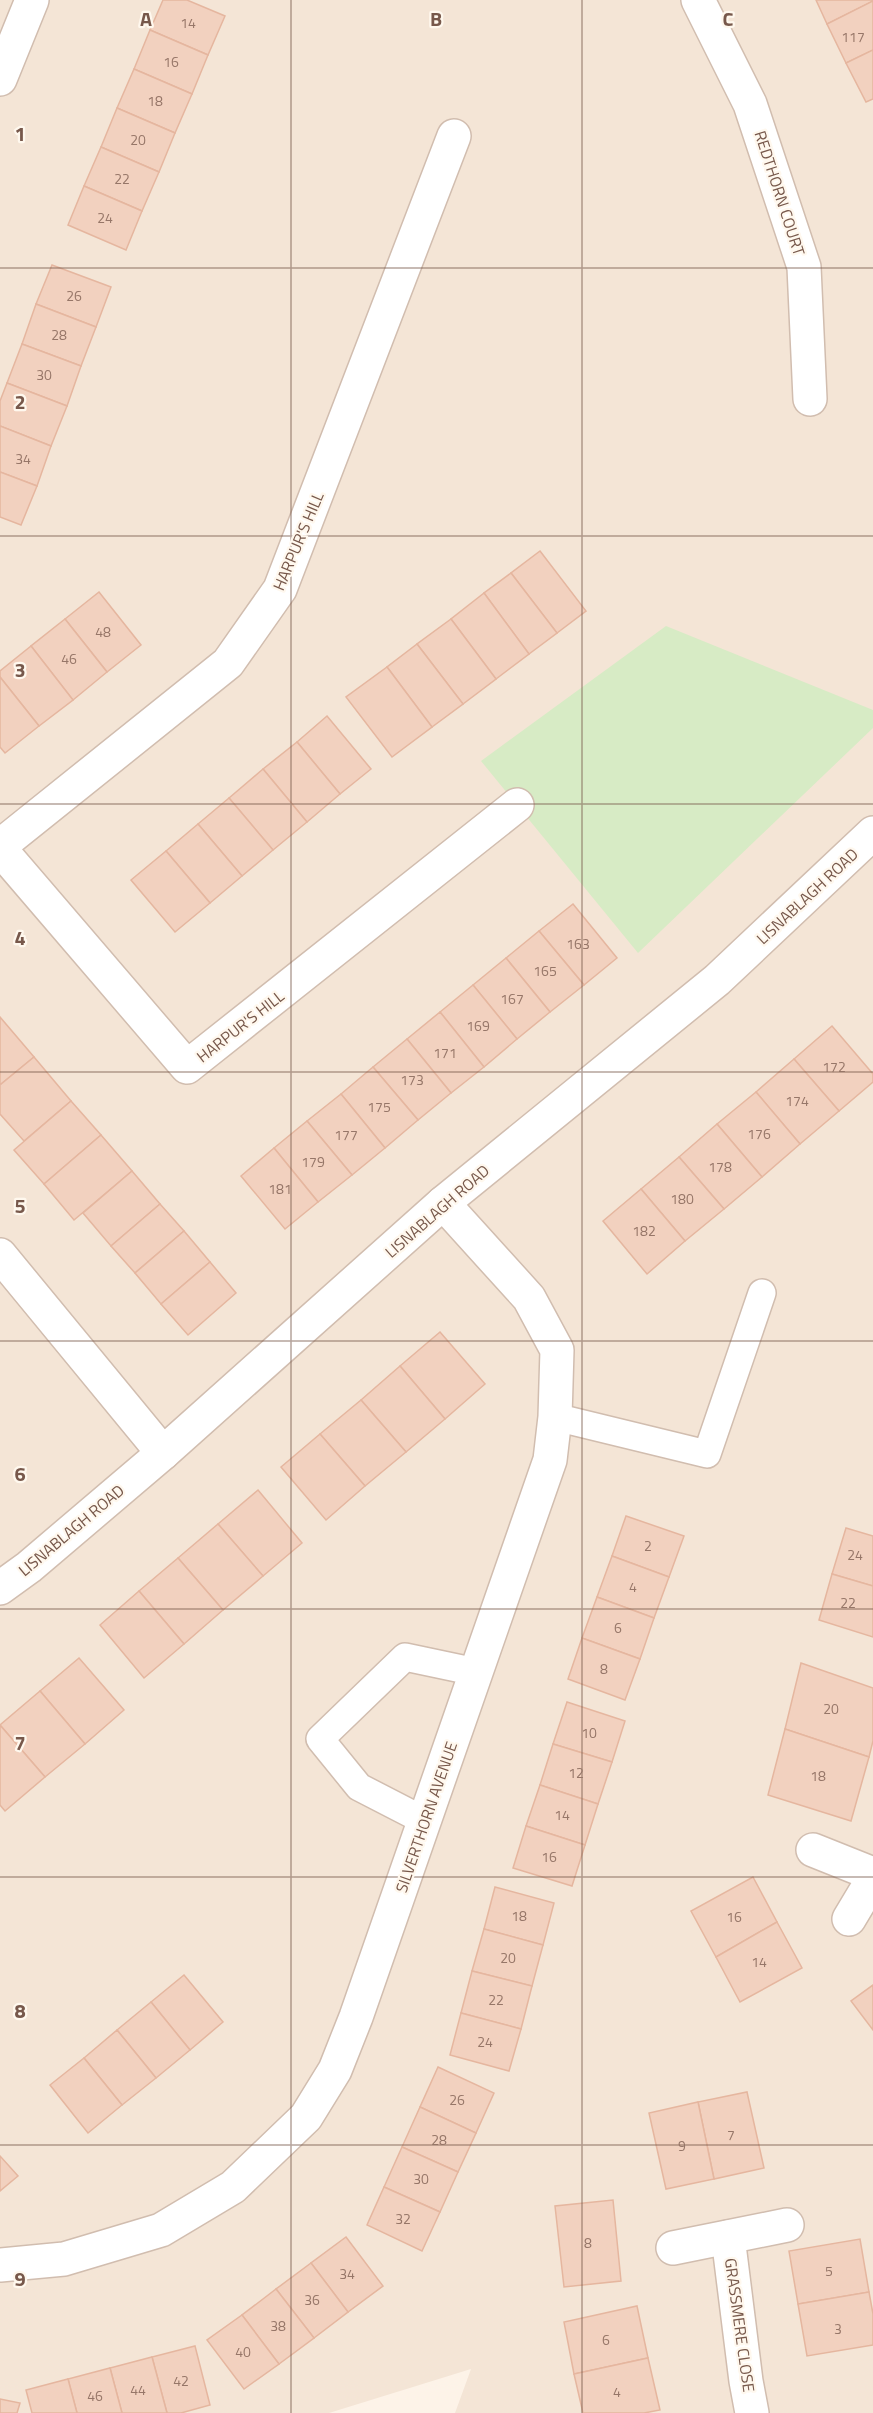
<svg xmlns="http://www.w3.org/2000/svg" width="873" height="2413" viewBox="0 0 873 2413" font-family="'Titillium Web',sans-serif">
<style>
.residential{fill:#f4e5d6}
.green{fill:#d7ebc5}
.building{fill:#f2d1bf;stroke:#e5b69f;stroke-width:1.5}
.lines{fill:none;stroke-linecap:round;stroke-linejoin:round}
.lane-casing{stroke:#d1bdaf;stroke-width:30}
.street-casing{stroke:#d1bdaf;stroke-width:36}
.lane{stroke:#fff;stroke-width:27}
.street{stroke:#fff;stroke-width:33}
.grid{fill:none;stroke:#77584b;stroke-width:1.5;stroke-opacity:0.55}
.labels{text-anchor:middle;stroke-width:4.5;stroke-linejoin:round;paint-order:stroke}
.number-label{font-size:14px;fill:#967668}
.street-label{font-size:16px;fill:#77584b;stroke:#fff8ee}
.grid-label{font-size:20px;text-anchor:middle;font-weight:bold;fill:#77584b;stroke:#fff8ee;stroke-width:4.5;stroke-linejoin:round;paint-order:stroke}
</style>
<rect width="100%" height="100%" fill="#fdf3e8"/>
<polygon class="residential" points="0,0 873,0 873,2413 455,2413 471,2369 329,2413 0,2413"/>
<polygon class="green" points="666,626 873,710 873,728 638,953 481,761"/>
<g class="building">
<polygon points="163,0 187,0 225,16 208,55 150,30"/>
<polygon points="816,0 873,0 873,1 827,24"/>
<polygon points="873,1 873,50 846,63 827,24"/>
<polygon points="150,30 208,55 192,94 134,69"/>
<polygon points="873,50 873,99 866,102 846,63"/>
<polygon points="134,69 192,94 175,133 117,108"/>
<polygon points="117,108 175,133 159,172 101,147"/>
<polygon points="101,147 159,172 142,211 84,186"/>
<polygon points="84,186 142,211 126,250 68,225"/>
<polygon points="52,265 111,287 96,327 36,304"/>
<polygon points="36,304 96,327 81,366 22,344"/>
<polygon points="22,344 81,366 67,406 7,383"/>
<polygon points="7,383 67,406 51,446 0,426 0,401"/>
<polygon points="0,426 51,446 37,486 0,472"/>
<polygon points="0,472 37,486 21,525 0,517"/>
<polygon points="540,551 586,611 557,633 511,573"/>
<polygon points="511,573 557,633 529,654 484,593"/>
<polygon points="99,592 141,645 107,672 65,619"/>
<polygon points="484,593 529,654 496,679 451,619"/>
<polygon points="65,619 107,672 73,700 31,646"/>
<polygon points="451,619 496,679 463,704 417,644"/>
<polygon points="417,644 463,704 432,727 387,667"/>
<polygon points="31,646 73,700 39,726 0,677 0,671"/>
<polygon points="387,667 432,727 392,757 346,697"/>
<polygon points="0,677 39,726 5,753 0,747"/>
<polygon points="327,716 371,769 340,794 297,742"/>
<polygon points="297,742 340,794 307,822 263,769"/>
<polygon points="263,769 307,822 273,850 229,798"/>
<polygon points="229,798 273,850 242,876 198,824"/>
<polygon points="198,824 242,876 210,903 166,851"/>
<polygon points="166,851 210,903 175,932 131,880"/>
<polygon points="573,904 617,958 584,985 539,931"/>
<polygon points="539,931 584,985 550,1012 506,958"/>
<polygon points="506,958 550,1012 517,1039 473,985"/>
<polygon points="473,985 517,1039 484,1067 440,1012"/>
<polygon points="440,1012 484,1067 451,1093 407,1039"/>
<polygon points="0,1017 34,1057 0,1085"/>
<polygon points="832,1026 873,1074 873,1082 839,1111 794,1059"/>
<polygon points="407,1039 451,1093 418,1120 373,1067"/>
<polygon points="34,1057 71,1101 24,1141 0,1114 0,1085"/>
<polygon points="794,1059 839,1111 800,1144 756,1092"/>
<polygon points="373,1067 418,1120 385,1148 341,1094"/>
<polygon points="756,1092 800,1144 762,1177 717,1124"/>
<polygon points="341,1094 385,1148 352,1175 307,1121"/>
<polygon points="71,1101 101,1135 44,1184 14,1150"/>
<polygon points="307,1121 352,1175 318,1202 274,1148"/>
<polygon points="717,1124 762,1177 724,1209 679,1157"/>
<polygon points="101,1135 132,1171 74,1220 44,1184"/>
<polygon points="274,1148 318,1202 285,1229 241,1176"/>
<polygon points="679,1157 724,1209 685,1241 641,1189"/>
<polygon points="132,1171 160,1204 111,1246 83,1213"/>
<polygon points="641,1189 685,1241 647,1274 603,1221"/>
<polygon points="160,1204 184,1231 135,1273 111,1246"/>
<polygon points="184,1231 210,1262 161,1304 135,1273"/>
<polygon points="210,1262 236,1293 188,1335 161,1304"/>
<polygon points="440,1332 485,1384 445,1419 400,1366"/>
<polygon points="400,1366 445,1419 406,1452 361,1400"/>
<polygon points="361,1400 406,1452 365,1486 320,1434"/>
<polygon points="320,1434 365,1486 326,1520 281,1467"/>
<polygon points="258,1490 302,1543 263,1576 218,1524"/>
<polygon points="626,1516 684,1536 669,1577 612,1556"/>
<polygon points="218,1524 263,1576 223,1610 178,1558"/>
<polygon points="846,1528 873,1536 873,1586 832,1574"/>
<polygon points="612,1556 669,1577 654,1618 597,1597"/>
<polygon points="178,1558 223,1610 184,1644 139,1591"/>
<polygon points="832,1574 873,1586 873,1637 819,1620"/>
<polygon points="139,1591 184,1644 144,1678 100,1625"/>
<polygon points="597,1597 654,1618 640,1659 582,1638"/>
<polygon points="582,1638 640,1659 625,1700 568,1679"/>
<polygon points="79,1658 124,1710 85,1744 40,1691"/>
<polygon points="801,1663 873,1688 873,1741 869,1757 785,1729"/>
<polygon points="40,1691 85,1744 45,1777 0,1725"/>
<polygon points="567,1702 625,1721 612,1762 553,1744"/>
<polygon points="0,1725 45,1777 5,1811 0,1805"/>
<polygon points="785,1729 869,1757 851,1821 768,1795"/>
<polygon points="553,1744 612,1762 598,1804 540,1785"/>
<polygon points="540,1785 598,1804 585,1845 526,1826"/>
<polygon points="526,1826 585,1845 572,1886 513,1868"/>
<polygon points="753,1877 777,1922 716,1957 691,1911"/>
<polygon points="495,1887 554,1903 543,1945 484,1929"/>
<polygon points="777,1922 802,1968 740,2002 716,1957"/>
<polygon points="484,1929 543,1945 532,1986 472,1971"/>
<polygon points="472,1971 532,1986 521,2029 461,2013"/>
<polygon points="184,1975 223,2022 190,2050 151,2002"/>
<polygon points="873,1985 873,2030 851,2001"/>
<polygon points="151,2002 190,2050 156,2078 117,2030"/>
<polygon points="461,2013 521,2029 509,2071 450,2055"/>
<polygon points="117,2030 156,2078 122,2105 84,2058"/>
<polygon points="84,2058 122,2105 88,2133 50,2085"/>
<polygon points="438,2067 494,2093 476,2133 420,2107"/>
<polygon points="747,2092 764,2168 714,2179 698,2102"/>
<polygon points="698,2102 714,2179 666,2189 649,2113"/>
<polygon points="420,2107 476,2133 458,2172 402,2147"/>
<polygon points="402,2147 458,2172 440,2212 384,2187"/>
<polygon points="0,2156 18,2176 0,2191"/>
<polygon points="384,2187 440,2212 422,2251 367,2225"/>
<polygon points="613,2200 621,2281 564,2287 555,2206"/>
<polygon points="346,2237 383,2286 348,2312 311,2263"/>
<polygon points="860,2239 869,2292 798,2304 789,2251"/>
<polygon points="311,2263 348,2312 314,2338 276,2289"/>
<polygon points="276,2289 314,2338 279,2364 242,2315"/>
<polygon points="869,2292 873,2314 873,2345 807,2356 798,2304"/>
<polygon points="637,2306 648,2358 574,2374 564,2322"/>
<polygon points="242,2315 279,2364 244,2389 207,2340"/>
<polygon points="195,2346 210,2405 181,2413 167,2413 152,2357"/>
<polygon points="152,2357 167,2413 122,2413 110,2368"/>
<polygon points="648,2358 660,2410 644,2413 583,2413 574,2374"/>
<polygon points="110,2368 122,2413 77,2413 68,2379"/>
<polygon points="68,2379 77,2413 32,2413 26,2390"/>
<polygon points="0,2399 20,2403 17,2413 0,2413"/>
</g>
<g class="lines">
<defs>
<g id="lane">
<polyline points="555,1417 707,1454 762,1293"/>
<polyline points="425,1821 359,1787 320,1739 405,1657 476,1672"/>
</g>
<g id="street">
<polyline points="698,0 750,104 804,267 810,399"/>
<polyline points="0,79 32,0"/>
<polyline points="0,846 228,663 280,589 454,136"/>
<polyline points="0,849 187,1067 517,805"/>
<polyline points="0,1255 163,1453"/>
<polyline points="0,1588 29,1567 163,1453 443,1203 717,980 873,833"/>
<polyline points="813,1850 873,1874"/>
<polyline points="849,1919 873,1879"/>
<polyline points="728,2237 746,2381 752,2413"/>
<polyline points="673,2248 787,2225"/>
<polyline points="0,2265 64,2259 161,2230 233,2187 306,2117 335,2070 356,2017 550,1460 555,1417 557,1350 529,1298 443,1203"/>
</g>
</defs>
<use href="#lane" class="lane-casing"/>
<use href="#street" class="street-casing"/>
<use href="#lane" class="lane"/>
<use href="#street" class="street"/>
</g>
<path class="grid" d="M291,0V2413M582,0V2413M0,268H873M0,536H873M0,804H873M0,1072H873M0,1341H873M0,1609H873M0,1877H873M0,2145H873"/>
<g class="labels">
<g class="number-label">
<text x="188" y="28">14</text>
<text x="853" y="42">117</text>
<text x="171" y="67">16</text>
<text x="155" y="106">18</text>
<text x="138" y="145">20</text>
<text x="122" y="184">22</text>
<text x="105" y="223">24</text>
<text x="74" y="301">26</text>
<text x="59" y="340">28</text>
<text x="44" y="380">30</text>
<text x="23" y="464">34</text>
<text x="103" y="637">48</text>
<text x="69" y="664">46</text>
<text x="578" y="949">163</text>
<text x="545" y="976">165</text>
<text x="512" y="1004">167</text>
<text x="478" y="1031">169</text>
<text x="445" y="1058">171</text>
<text x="834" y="1072">172</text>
<text x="412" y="1085">173</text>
<text x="797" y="1106">174</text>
<text x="379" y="1112">175</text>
<text x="759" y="1139">176</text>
<text x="346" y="1140">177</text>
<text x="313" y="1167">179</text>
<text x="720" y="1172">178</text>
<text x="280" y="1194">181</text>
<text x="682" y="1204">180</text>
<text x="644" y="1236">182</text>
<text x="648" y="1551">2</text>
<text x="855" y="1560">24</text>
<text x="633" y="1592">4</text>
<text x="848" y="1608">22</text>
<text x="618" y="1633">6</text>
<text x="604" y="1674">8</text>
<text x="831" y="1714">20</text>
<text x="589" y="1738">10</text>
<text x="576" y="1778">12</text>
<text x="818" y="1781">18</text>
<text x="562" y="1820">14</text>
<text x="549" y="1862">16</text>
<text x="519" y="1921">18</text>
<text x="734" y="1922">16</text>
<text x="508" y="1963">20</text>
<text x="759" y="1967">14</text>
<text x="496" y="2005">22</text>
<text x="485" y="2047">24</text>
<text x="457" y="2105">26</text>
<text x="731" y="2140">7</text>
<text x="439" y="2145">28</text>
<text x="682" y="2151">9</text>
<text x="421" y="2184">30</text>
<text x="403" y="2224">32</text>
<text x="588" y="2248">8</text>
<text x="829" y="2276">5</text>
<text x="347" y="2279">34</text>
<text x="312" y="2305">36</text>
<text x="278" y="2331">38</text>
<text x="838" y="2334">3</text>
<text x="606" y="2345">6</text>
<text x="243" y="2357">40</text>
<text x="181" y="2386">42</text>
<text x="138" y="2395">44</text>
<text x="617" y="2397">4</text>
<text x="95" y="2401">46</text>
</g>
<g class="street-label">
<text transform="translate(780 193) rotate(72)" y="6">REDTHORN COURT</text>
<text transform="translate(298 541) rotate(-67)" y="6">HARPUR'S HILL</text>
<text transform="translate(807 896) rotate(-43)" y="6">LISNABLAGH ROAD</text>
<text transform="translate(240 1026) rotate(-38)" y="6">HARPUR'S HILL</text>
<text transform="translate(437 1211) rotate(-41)" y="6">LISNABLAGH ROAD</text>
<text transform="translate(71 1530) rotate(-40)" y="6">LISNABLAGH ROAD</text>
<text transform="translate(426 1817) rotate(-71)" y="6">SILVERTHORN AVENUE</text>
<text transform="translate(740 2325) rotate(82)" y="6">GRASSMERE CLOSE</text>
</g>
</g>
<g class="grid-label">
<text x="146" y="26">A</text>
<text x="436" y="26">B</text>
<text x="728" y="26">C</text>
<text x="20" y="141">1</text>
<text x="20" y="409">2</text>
<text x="20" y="677">3</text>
<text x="20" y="945">4</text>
<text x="20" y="1213">5</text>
<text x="20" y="1481">6</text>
<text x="20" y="1750">7</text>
<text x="20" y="2018">8</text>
<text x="20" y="2286">9</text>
</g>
</svg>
